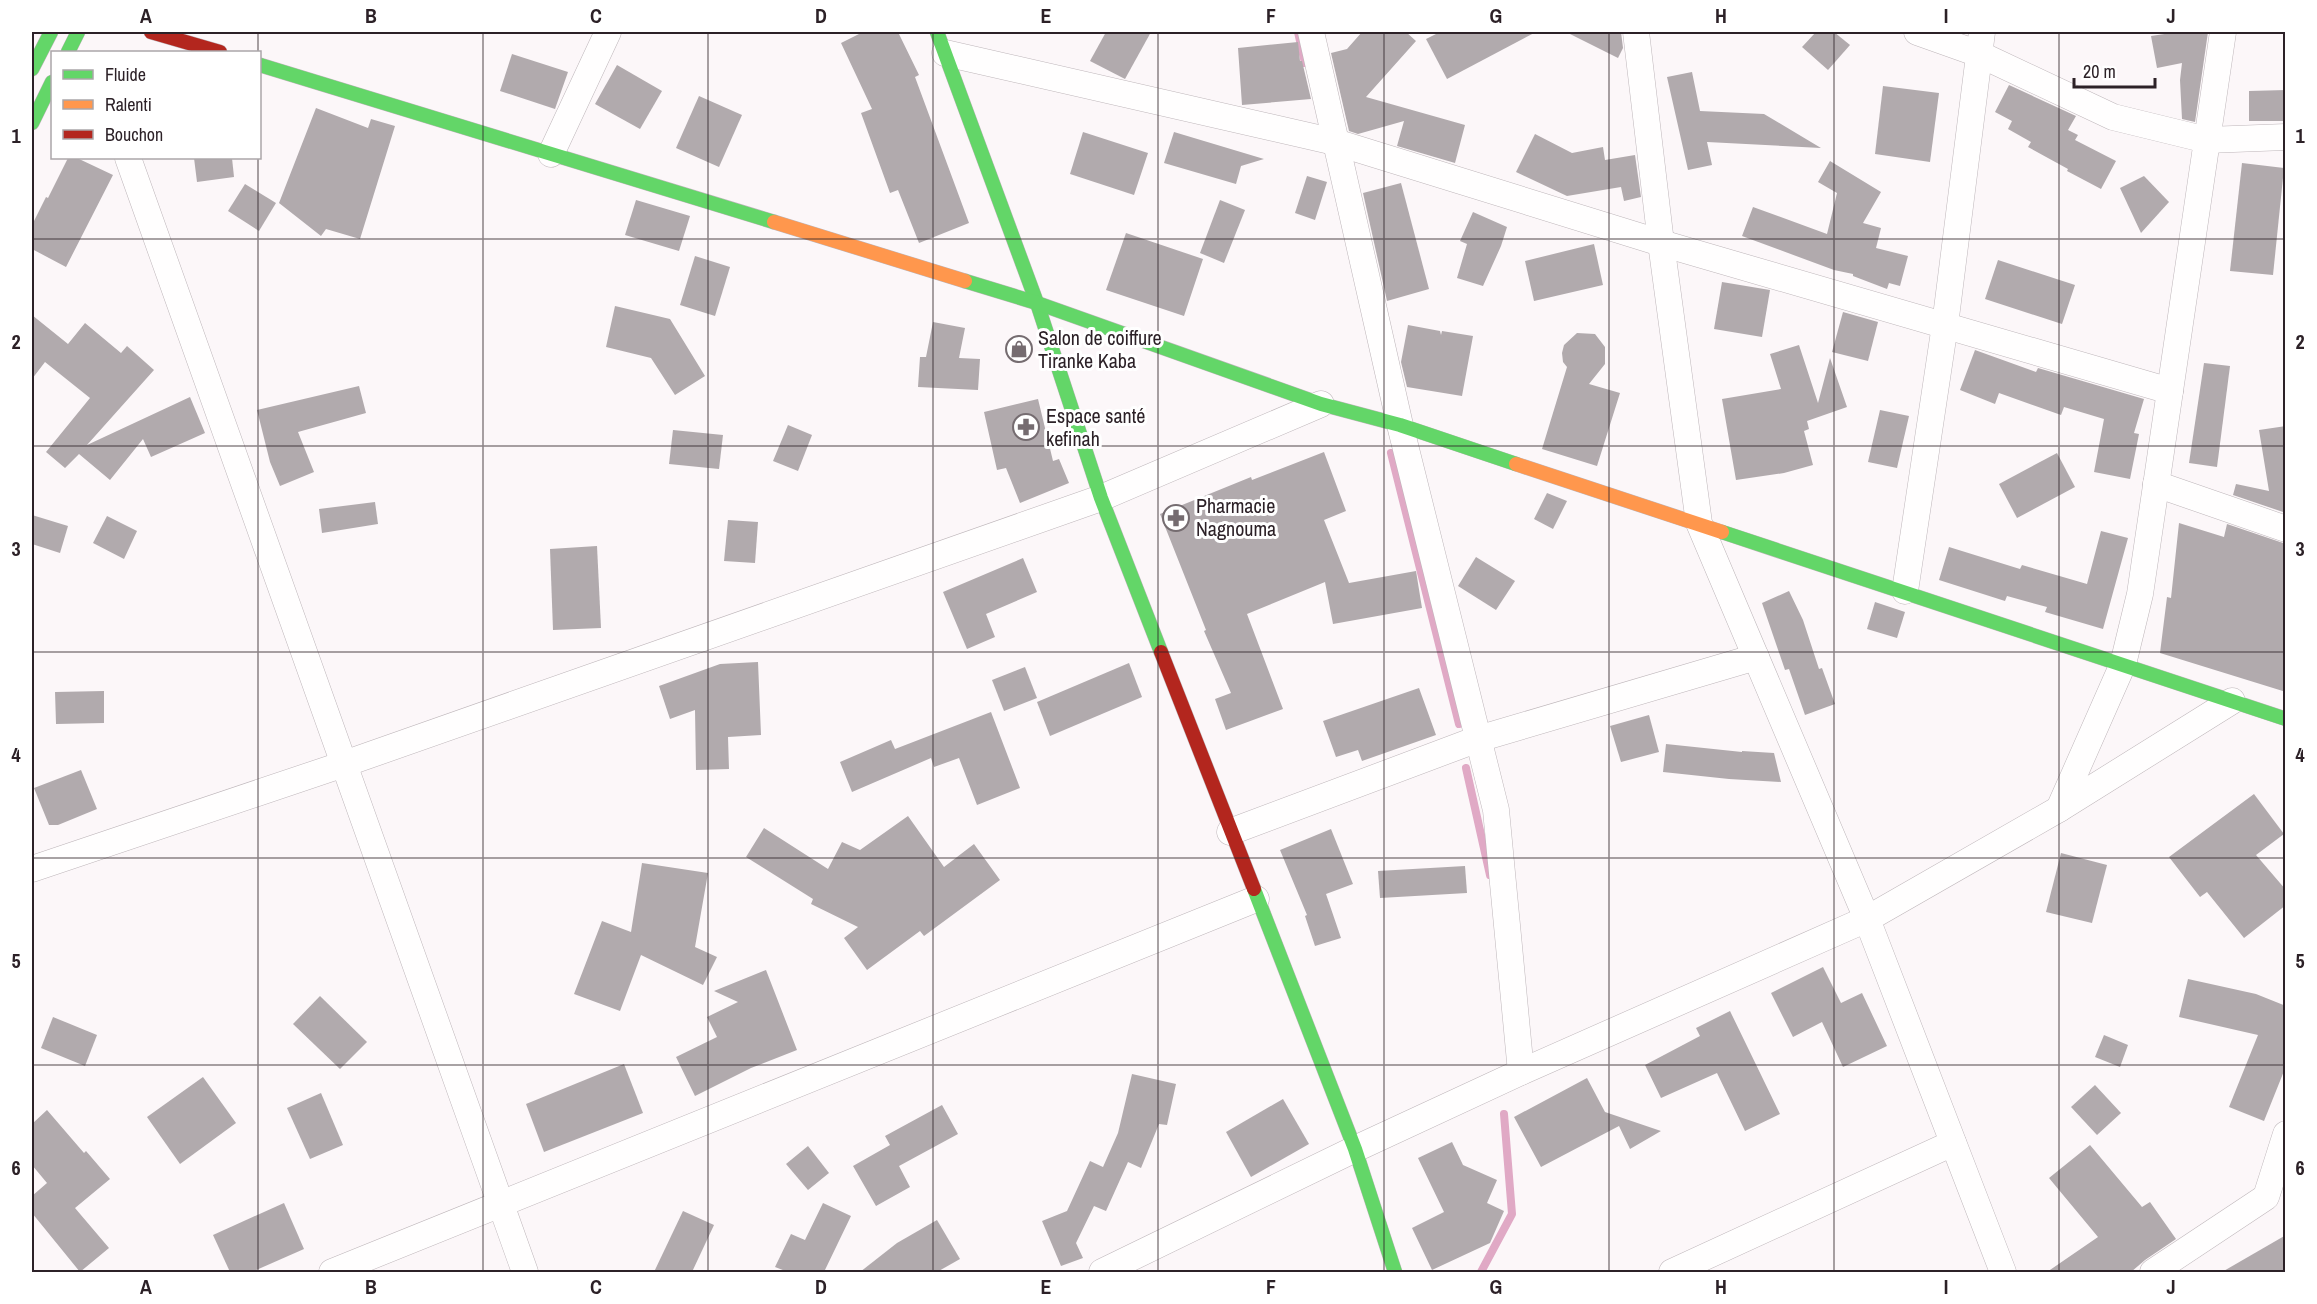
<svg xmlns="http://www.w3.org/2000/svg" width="2317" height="1304" viewBox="0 0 2317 1304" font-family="'Archivo Narrow',sans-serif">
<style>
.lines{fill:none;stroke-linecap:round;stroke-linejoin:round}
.stream{stroke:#e0a9c5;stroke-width:8}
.building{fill:#b1aaad}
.street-casing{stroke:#beb6ba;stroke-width:27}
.fast-casing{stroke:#beb6ba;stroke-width:15}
.slow-casing{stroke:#beb6ba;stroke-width:15}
.jam-casing{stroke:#beb6ba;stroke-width:15}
.street{stroke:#fffefe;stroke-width:26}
.fast{stroke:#63d668;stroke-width:14}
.slow{stroke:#ff974d;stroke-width:14}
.jam{stroke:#b3261e;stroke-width:14}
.grid{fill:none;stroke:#2c2127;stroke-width:1.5;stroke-opacity:0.55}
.labels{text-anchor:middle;stroke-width:6;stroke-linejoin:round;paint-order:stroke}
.poi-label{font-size:20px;fill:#2c2127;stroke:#fff;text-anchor:start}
.neatline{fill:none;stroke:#2c2127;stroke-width:2}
.grid-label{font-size:20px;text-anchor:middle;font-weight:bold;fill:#2c2127}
</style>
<rect width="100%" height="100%" fill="#fcf7f9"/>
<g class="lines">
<g class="stream">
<polyline points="1298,32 1305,63"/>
<polyline points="1391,453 1459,724"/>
<polyline points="1466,768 1490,875"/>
<polyline points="1481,1272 1512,1214 1504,1114"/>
</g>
</g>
<g class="building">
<polygon points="863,32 898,32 919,75 915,77 969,223 919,243 898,190 890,193 861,113 872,109 841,43"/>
<polygon points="1106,32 1151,32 1125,79 1090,61"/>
<polygon points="1362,32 1406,32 1416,41 1366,97 1465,125 1455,163 1397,146 1404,121 1358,134 1349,131 1331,53 1347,49"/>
<polygon points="1440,32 1536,32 1447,79 1426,39"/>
<polygon points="1566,32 1621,32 1623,48 1618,58"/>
<polygon points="1816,32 1834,32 1850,45 1828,70 1802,47"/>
<polygon points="2178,32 2208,32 2195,122 2182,119 2180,80 2182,63 2157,68 2151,36"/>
<polygon points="1298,42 1300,61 1302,61 1311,99 1242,105 1238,48"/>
<polygon points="512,54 568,72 555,109 500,91"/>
<polygon points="617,65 662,91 640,129 595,104"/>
<polygon points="1692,72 1700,111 1764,114 1821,148 1707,142 1712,165 1688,170 1667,77"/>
<polygon points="2009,85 2076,116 2068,130 2078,135 2075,140 2116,161 2101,189 2067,171 2068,169 2028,147 2031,142 2008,129 2012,121 1995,112"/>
<polygon points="1883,86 1939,93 1930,162 1875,154"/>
<polygon points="2286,90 2286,121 2249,121 2249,91"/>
<polygon points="699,96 742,115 719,167 676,148"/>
<polygon points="316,108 368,128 371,119 395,126 360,239 326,229 321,236 279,203"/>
<polygon points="1083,132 1148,153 1134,195 1070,174"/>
<polygon points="1174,132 1264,159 1241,166 1236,184 1164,163"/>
<polygon points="1535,134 1572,153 1603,147 1605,160 1635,155 1641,197 1624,201 1621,187 1567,196 1516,172"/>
<polygon points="68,158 77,158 113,175 66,267 32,249 32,225 46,197 48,198"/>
<polygon points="194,158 232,158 234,177 197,182"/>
<polygon points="1830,161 1881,192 1863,223 1881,228 1876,248 1908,256 1900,286 1889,283 1887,289 1853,276 1853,274 1834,270 1742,236 1753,207 1827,234 1837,193 1818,182"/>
<polygon points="2242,163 2284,168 2273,275 2230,271"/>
<polygon points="1307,176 1327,182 1315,220 1295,213"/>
<polygon points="2144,176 2169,202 2141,233 2120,188"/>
<polygon points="1401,183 1429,289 1387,301 1363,193"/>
<polygon points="245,184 276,203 259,231 228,211"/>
<polygon points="636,200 690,216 679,251 625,235"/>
<polygon points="1220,200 1245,210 1224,263 1200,253"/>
<polygon points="1473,212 1507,227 1501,246 1483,286 1457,278 1467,244 1460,241"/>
<polygon points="1126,233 1203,259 1184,316 1106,290"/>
<polygon points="1594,244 1603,285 1534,301 1525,261"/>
<polygon points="695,256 730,267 715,316 680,305"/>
<polygon points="1998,260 2075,285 2062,324 1985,299"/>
<polygon points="1722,282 1770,290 1762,337 1714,329"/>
<polygon points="615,306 670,319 705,376 675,395 651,358 606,347"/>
<polygon points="1843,312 1878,322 1868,361 1832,352"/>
<polygon points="32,315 68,344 85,323 121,353 127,346 154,370 87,445 190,397 205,433 151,457 143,439 110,480 79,454 65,468 46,452 90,398 45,362 32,379"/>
<polygon points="933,322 965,328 959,358 980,359 978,390 918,387 920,357 926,357"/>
<polygon points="1408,325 1440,331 1441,335 1442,331 1473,336 1462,396 1407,387 1401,362"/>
<polygon points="1577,333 1595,334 1605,347 1605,364 1589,384 1620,393 1597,466 1542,449 1567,367 1563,362 1562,353 1564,345"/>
<polygon points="1799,345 1818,403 1830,358 1847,407 1807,421 1809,429 1804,431 1813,465 1784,473 1736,480 1722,399 1781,389 1770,354"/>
<polygon points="1975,350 2036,372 2038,368 2144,399 2134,433 2139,434 2130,479 2094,472 2104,419 2064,407 2061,415 1999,393 1995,404 1960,390"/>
<polygon points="2204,363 2230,366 2217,467 2189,463"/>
<polygon points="359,386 366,413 298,432 314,472 280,486 270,462 257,410"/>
<polygon points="1038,399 1053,461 1059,459 1069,483 1020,503 1006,468 997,470 984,412"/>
<polygon points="1880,410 1909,416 1897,468 1868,462"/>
<polygon points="788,425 812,435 798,471 773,461"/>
<polygon points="2286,426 2286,513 2233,495 2236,484 2269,491 2259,430"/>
<polygon points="673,430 723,435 719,469 669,464"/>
<polygon points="1324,452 1346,511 1324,520 1349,583 1416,571 1422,608 1333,624 1325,582 1247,614 1283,709 1226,730 1215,699 1231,693 1204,631 1206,630 1160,514 1251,477 1252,480"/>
<polygon points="2057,453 2075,487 2017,518 1999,484"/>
<polygon points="1547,493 1567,501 1553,529 1534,519"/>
<polygon points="375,502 378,524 322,533 319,509"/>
<polygon points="32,515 68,526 60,553 32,544"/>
<polygon points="107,516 137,531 124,559 93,543"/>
<polygon points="728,520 758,522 755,563 724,561"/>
<polygon points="2179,523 2224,537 2227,524 2286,544 2286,692 2160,653 2167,597 2171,598"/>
<polygon points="2101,531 2128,538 2103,629 2045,612 2047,607 2007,596 2005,601 1939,580 1949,547 2020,569 2022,565 2087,584"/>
<polygon points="597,546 601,628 553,630 550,549"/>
<polygon points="1476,557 1515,581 1496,610 1458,586"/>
<polygon points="1023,558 1037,592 986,614 995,637 967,649 943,592"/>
<polygon points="1789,591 1803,620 1819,669 1822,668 1835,704 1805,715 1789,669 1785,670 1762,603"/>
<polygon points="1875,602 1905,612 1897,638 1867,629"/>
<polygon points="758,662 761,735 728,737 729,769 696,770 695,710 670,719 659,686 720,664"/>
<polygon points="1129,663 1142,697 1050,736 1037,702"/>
<polygon points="1025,667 1037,698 1004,711 992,680"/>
<polygon points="1419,688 1436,735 1362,761 1358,750 1336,757 1323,721"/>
<polygon points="104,691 104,723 56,724 55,692"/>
<polygon points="991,712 1020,788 977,805 959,758 934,767 931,758 852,792 840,762 891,740 895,749"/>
<polygon points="1649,715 1659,752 1621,762 1610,726"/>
<polygon points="1666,744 1742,752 1742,751 1774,753 1781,782 1729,779 1663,772"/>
<polygon points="81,770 97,809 58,825 49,825 34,788"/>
<polygon points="2254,794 2284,834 2256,855 2286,890 2286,905 2244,938 2207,892 2200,897 2169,857"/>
<polygon points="908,816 944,867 974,844 1000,880 924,936 920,931 867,970 844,938 858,927 811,904 813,899 746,857 764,828 828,869 842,842 860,850"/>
<polygon points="1331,829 1353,884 1326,894 1341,938 1315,946 1305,916 1307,915 1280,850"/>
<polygon points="2061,853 2107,865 2092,923 2046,912"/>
<polygon points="642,863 708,873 695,947 717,957 703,985 641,955 620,1011 574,994 602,921 631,932"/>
<polygon points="1465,866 1467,893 1380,898 1378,871"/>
<polygon points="1823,967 1841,1003 1862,993 1887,1046 1843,1067 1822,1022 1793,1037 1771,993"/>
<polygon points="766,970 797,1050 751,1068 695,1096 676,1057 717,1037 707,1017 738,1002 714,991"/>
<polygon points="2188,979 2256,994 2286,1006 2286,1066 2264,1121 2229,1107 2258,1035 2179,1017"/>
<polygon points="320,996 367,1042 340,1069 293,1024"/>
<polygon points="1730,1011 1780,1114 1745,1131 1717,1073 1661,1098 1645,1065 1700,1036 1696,1028"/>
<polygon points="53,1017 97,1035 85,1066 41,1048"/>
<polygon points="2104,1035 2128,1045 2120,1067 2095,1057"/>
<polygon points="624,1064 643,1113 544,1152 526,1104"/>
<polygon points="1132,1074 1176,1084 1167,1125 1159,1124 1141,1168 1128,1162 1106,1211 1094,1206 1076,1243 1083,1258 1061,1266 1042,1221 1067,1211 1090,1161 1103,1167 1118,1133"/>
<polygon points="203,1077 236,1123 180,1164 147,1117"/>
<polygon points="1587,1078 1605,1112 1661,1131 1630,1149 1619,1126 1541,1167 1514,1117"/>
<polygon points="2095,1085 2121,1113 2097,1135 2071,1107"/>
<polygon points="321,1093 343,1145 310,1159 287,1108"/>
<polygon points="1283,1099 1309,1144 1251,1177 1226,1132"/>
<polygon points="942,1105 958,1134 899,1166 910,1187 876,1206 853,1166 890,1145 885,1136"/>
<polygon points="47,1110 84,1153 86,1151 110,1179 75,1208 109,1248 80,1272 32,1213 32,1196 47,1183 32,1165 32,1124"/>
<polygon points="1452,1142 1463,1165 1497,1180 1487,1203 1504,1211 1490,1243 1432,1270 1412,1228 1444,1212 1418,1158"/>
<polygon points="2090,1145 2142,1207 2150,1202 2176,1239 2145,1260 2131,1272 2047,1272 2098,1237 2049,1178"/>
<polygon points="808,1146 829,1173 808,1190 786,1164"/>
<polygon points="284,1203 304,1249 252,1272 230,1272 213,1235"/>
<polygon points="823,1203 851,1216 824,1272 788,1272 775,1267 791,1234 805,1240"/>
<polygon points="683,1211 714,1225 692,1272 654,1272"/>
<polygon points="937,1220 960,1259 937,1272 860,1272 897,1243"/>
<polygon points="2286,1235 2286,1272 2222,1272"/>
</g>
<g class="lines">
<defs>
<g id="street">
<polyline points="1311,32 1400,425 1496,810 1521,1072"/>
<polyline points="1636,32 1661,243 1699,523 1867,919 2003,1272"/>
<polyline points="1917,32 1979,54 2113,117 2207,140 2286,137"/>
<polyline points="945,53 1335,142 1661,243 2170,391"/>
<polyline points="551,154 608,32"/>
<polyline points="128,158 525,1272"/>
<polyline points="2156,484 2286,529"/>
<polyline points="1905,591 1945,325 1982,32"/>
<polyline points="2059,809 2232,701"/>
<polyline points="1230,832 1478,739 1756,657"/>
<polyline points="32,869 344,764 1101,498 1321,404"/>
<polyline points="332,1272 1256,899"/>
<polyline points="1102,1272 1355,1149 1521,1072 1867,919 2059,809 2123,664 2140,594 2223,32"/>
<polyline points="1672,1272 1953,1143"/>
<polyline points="2153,1272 2266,1197 2286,1134"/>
</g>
<g id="fast">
<polyline points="937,32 1037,303 1101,498 1161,652"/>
<polyline points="68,52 78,32"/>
<polyline points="260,65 774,222"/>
<polyline points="32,69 51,32"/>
<polyline points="32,123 52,82"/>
<polyline points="965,281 1037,303 1321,404 1400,425 1516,464"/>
<polyline points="1722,532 2286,719"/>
<polyline points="1254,889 1355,1149 1395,1272"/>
</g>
<g id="slow">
<polyline points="774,222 965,281"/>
<polyline points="1516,464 1722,532"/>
</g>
<g id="jam">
<polyline points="151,32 220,52"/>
<polyline points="1161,652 1254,889"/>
</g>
</defs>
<use href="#street" class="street-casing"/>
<use href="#fast" class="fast-casing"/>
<use href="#slow" class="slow-casing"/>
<use href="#jam" class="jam-casing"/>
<use href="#street" class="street"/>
<use href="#fast" class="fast"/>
<use href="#slow" class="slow"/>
<use href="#jam" class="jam"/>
</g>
<path class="grid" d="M258,32V52M483,32V1272M708,32V1272M933,32V1272M1158,32V1272M1384,32V1272M1609,32V1272M1834,32V1272M2059,32V1272M258,158V1272M32,239H2286M32,446H2286M32,652H2286M32,858H2286M32,1065H2286"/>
<defs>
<symbol id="shop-ring" viewBox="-11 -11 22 22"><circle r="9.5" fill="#fff" stroke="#756c70" stroke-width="1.5"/><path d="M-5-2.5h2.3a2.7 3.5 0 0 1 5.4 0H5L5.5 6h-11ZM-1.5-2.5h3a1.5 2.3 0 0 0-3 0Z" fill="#756c70"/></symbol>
<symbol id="pharmacy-ring" viewBox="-11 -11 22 22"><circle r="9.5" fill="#fff" stroke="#756c70" stroke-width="1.5"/><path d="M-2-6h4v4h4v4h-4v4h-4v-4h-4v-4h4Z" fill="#756c70"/></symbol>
</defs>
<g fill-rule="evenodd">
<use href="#shop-ring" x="1004" y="334" width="30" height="30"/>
<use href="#pharmacy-ring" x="1011" y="412" width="30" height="30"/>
<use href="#pharmacy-ring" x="1161" y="503" width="30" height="30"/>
</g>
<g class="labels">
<g class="poi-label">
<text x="1038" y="345">Salon de coiffure<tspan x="1038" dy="23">Tiranke Kaba</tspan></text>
<text x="1046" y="423">Espace santé<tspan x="1046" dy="23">kefinah</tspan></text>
<text x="1196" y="513">Pharmacie<tspan x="1196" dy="23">Nagnouma</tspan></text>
</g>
</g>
<rect width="2317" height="1304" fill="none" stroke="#ffffff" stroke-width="66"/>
<rect x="51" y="51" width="210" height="108" fill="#ffffff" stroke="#aba6a9" stroke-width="1.5"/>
<rect x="63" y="70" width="30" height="9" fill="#63d668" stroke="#aba6a9" stroke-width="1.5"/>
<text x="105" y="81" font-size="18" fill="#2c2127">Fluide</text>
<rect x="63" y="100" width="30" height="9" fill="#ff974d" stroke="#aba6a9" stroke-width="1.5"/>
<text x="105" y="111" font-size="18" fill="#2c2127">Ralenti</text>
<rect x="63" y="130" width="30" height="9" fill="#b3261e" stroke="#aba6a9" stroke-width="1.5"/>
<text x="105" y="141" font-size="18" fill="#2c2127">Bouchon</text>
<path d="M2074 78v9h81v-9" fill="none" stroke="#2c2127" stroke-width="3"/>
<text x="2083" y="78" font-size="18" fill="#2c2127" stroke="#ffffff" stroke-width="4.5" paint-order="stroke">20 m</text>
<rect x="33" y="33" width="2251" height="1238" class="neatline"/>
<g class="grid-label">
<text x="146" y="23">A</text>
<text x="371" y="23">B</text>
<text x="596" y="23">C</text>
<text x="821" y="23">D</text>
<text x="1046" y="23">E</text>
<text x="1271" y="23">F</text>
<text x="1496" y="23">G</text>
<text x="1721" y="23">H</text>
<text x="1946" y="23">I</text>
<text x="2171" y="23">J</text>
<text x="16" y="143">1</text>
<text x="2300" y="143">1</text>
<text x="16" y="349">2</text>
<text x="2300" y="349">2</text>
<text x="16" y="556">3</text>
<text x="2300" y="556">3</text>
<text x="16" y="762">4</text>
<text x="2300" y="762">4</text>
<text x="16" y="968">5</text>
<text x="2300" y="968">5</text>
<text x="16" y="1175">6</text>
<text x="2300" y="1175">6</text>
<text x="146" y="1294">A</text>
<text x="371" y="1294">B</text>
<text x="596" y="1294">C</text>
<text x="821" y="1294">D</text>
<text x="1046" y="1294">E</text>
<text x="1271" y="1294">F</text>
<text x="1496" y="1294">G</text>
<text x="1721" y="1294">H</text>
<text x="1946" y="1294">I</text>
<text x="2171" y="1294">J</text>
</g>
</svg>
